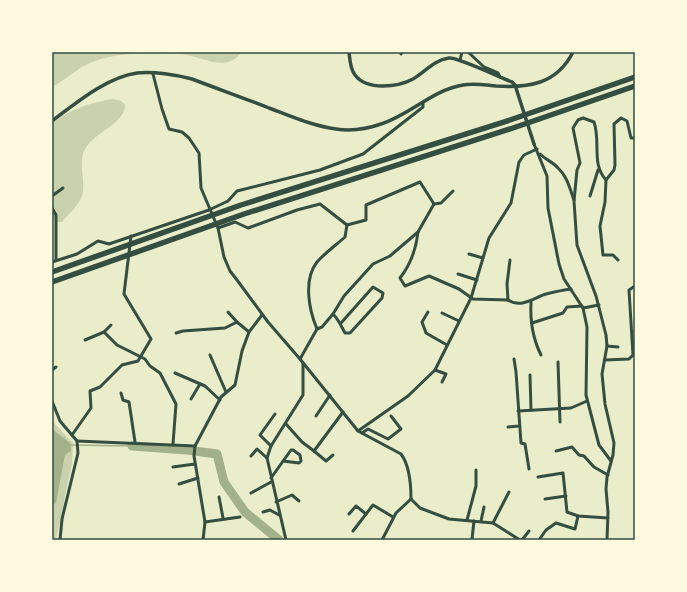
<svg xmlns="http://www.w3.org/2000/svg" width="687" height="592" viewBox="0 0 687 592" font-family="'Golos Text',sans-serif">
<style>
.green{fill:#cad2ad}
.water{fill:#a3b18a}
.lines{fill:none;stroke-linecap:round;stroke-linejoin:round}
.stream{stroke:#a3b18a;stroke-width:1.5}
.river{stroke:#a3b18a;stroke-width:9}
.minor{stroke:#344e41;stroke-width:3}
.tertiary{stroke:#344e41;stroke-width:3.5}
.motorway{stroke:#344e41;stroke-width:5.5}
.neatline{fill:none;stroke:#344e41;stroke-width:1.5}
</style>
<rect width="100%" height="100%" fill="#e9edc9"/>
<g class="green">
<path d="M52,52H242C225,74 203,56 181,54C155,52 113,52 90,63C76,69 65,80 52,87Z"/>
<path d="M113,99L121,101L125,105C125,124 95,131 85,149C78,163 85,177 83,192C82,202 69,214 62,222H57L52,217V122C73,109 88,103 113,99Z"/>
<polygon points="52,421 73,443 72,463 56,540 52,540"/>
</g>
<polygon class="water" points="52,429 70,443 71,451 65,455 56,503 52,506"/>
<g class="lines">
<polyline class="stream" points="70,445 132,446"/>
<polyline class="river" points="132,446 187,450 217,454 224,482 245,512 279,540"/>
<g class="minor">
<polyline points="468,52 484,67 498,73 500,77"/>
<polyline points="401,54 402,52"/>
<polyline points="460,60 462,52"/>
<path d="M153,74L162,109L169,129L182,132L189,138L199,153L201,188L218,228L224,257L230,271L237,280L268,322L300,359L358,431L401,454C410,466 411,485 411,499L396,513L382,540"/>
<polyline points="534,144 547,176 548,208 559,264 564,279 583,308 587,327 586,395 599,445 611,461"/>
<path d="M540,154C546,160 553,162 558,168C567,176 570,189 574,200"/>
<polyline points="606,180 605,202 600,226 603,255 613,255 618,260"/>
<polyline points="52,196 63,188"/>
<polyline points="590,196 598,170"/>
<polyline points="52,208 56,215 56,260"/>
<polyline points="347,225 366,220 366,205 420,182 434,204"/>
<polyline points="218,228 235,222 248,228 297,210 320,204 347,225"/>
<path d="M418,232C416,250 411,264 400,278L405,286L429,276L459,289L473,299L508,300C521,309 535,297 546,294C554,292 563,290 571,289"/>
<polyline points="469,254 483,258"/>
<polyline points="52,262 77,254 98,241 109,244 209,210 228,201 237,191 320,170 363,154 423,107 423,102"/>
<polyline points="458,274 477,280"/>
<polyline points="508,300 507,284 510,260"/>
<path d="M531,302C530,320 533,339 541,355"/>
<polyline points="583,308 599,305"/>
<polyline points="228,312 237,322"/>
<polyline points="428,312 422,322 426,333 447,345"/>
<polyline points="442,313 459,321"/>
<path d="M333,314C339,320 341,326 345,333H350L382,298L383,293L373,287L341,323"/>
<polyline points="532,323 563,313 567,307 582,306"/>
<polyline points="111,325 104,332 117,345 145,359 150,366 160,373 176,404 173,444"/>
<path d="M317,329C309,310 303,280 317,262C325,253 336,245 345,237L347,225"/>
<polyline points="176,333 183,331 225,328 237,322 249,332"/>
<polyline points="85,340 104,332"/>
<polyline points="607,346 618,347"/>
<polyline points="210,355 226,392"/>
<polyline points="300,359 317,329 322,327 333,314 344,296 373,264 390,256 418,232 434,204 441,203 453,191"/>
<polyline points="514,359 516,372 521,443 525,444 529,469"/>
<polyline points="605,360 629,359 633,355 629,290 635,286"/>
<polyline points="558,362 560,422"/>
<polyline points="52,370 56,367"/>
<polyline points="435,370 446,374 442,382"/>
<polyline points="175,373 205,386 220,400"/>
<polyline points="530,375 531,410"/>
<polyline points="121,393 123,400 129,402 135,442"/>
<polyline points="191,399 200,384"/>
<polyline points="52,401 60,421 77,441 78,453 62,519 60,540"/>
<polyline points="518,411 571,408 587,401"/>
<polyline points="316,416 330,395"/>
<polyline points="286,424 302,442 314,451 343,412"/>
<polyline points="508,427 519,426"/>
<polyline points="358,431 408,396 435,370 471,298 489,238 511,203 519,162 524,155 537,149"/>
<polyline points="362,433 368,429 388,439 401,429 391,416"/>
<polyline points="72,435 91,408 90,391 100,387 122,365 138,361 151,339 124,294 131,236"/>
<polyline points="77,441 195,446"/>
<polyline points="271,446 260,435 275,414"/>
<polyline points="314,451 326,461 333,455"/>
<polyline points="556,451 572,447 579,455 584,456 594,467 608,475"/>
<polyline points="251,456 257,449 267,458"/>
<polyline points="173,467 195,464"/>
<polyline points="538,477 563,473 567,512 578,516 608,518"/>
<polyline points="271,478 291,450 293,450 300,455 301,461 299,463 283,461"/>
<polyline points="179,484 198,478"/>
<polyline points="251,493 271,482"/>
<polyline points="219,497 223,518"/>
<polyline points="411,499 420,508 449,519 493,523 520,540"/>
<polyline points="545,499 566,496"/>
<polyline points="276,502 292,495 299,501"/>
<polyline points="263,512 270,510 279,515"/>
<polyline points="349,514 356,506 366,514"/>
<polyline points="467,520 476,486 476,470"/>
<polyline points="481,521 484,507"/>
<polyline points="205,522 240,517"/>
<polyline points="493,523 509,492"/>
<polyline points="353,531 373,505 393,517"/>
<polyline points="472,539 474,521"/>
<polyline points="203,540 205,522 194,456 195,446 221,397 235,385 242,351 249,332 262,315"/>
<polyline points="286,540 267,458 271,446 303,395 303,363"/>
<polyline points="522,540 529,531"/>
<polyline points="539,540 546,530 556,523 575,529 578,516"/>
<path d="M607,540L608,512L606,489L607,477L613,455L614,443L605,404L602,374L607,346L606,335L596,296L577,245L574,201L577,170L580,163L573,128L578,120L583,118L594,122C601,142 591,164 606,180L614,170L615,165L614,124L621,118L627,121L631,138H635"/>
</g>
<g class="tertiary">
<path d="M349,52C350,60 350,69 355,75C367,91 398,87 413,79C425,72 434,60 449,58C458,57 501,78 512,82L515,85L534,144"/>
<path d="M52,121C76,103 107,77 137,73C153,71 177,75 192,79C218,89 244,98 269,108C291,116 313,126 336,129C350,131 367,129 381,124C410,115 432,90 463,85C474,83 485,85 496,86C529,88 557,84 573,52"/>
</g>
<g class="motorway">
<polyline points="52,272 241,205 510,120 635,77"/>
<polyline points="52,282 244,214 513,128 635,86"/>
</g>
</g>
<rect width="687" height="592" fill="none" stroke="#fefae0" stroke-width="106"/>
<rect x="53" y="53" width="581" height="486" class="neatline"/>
</svg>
